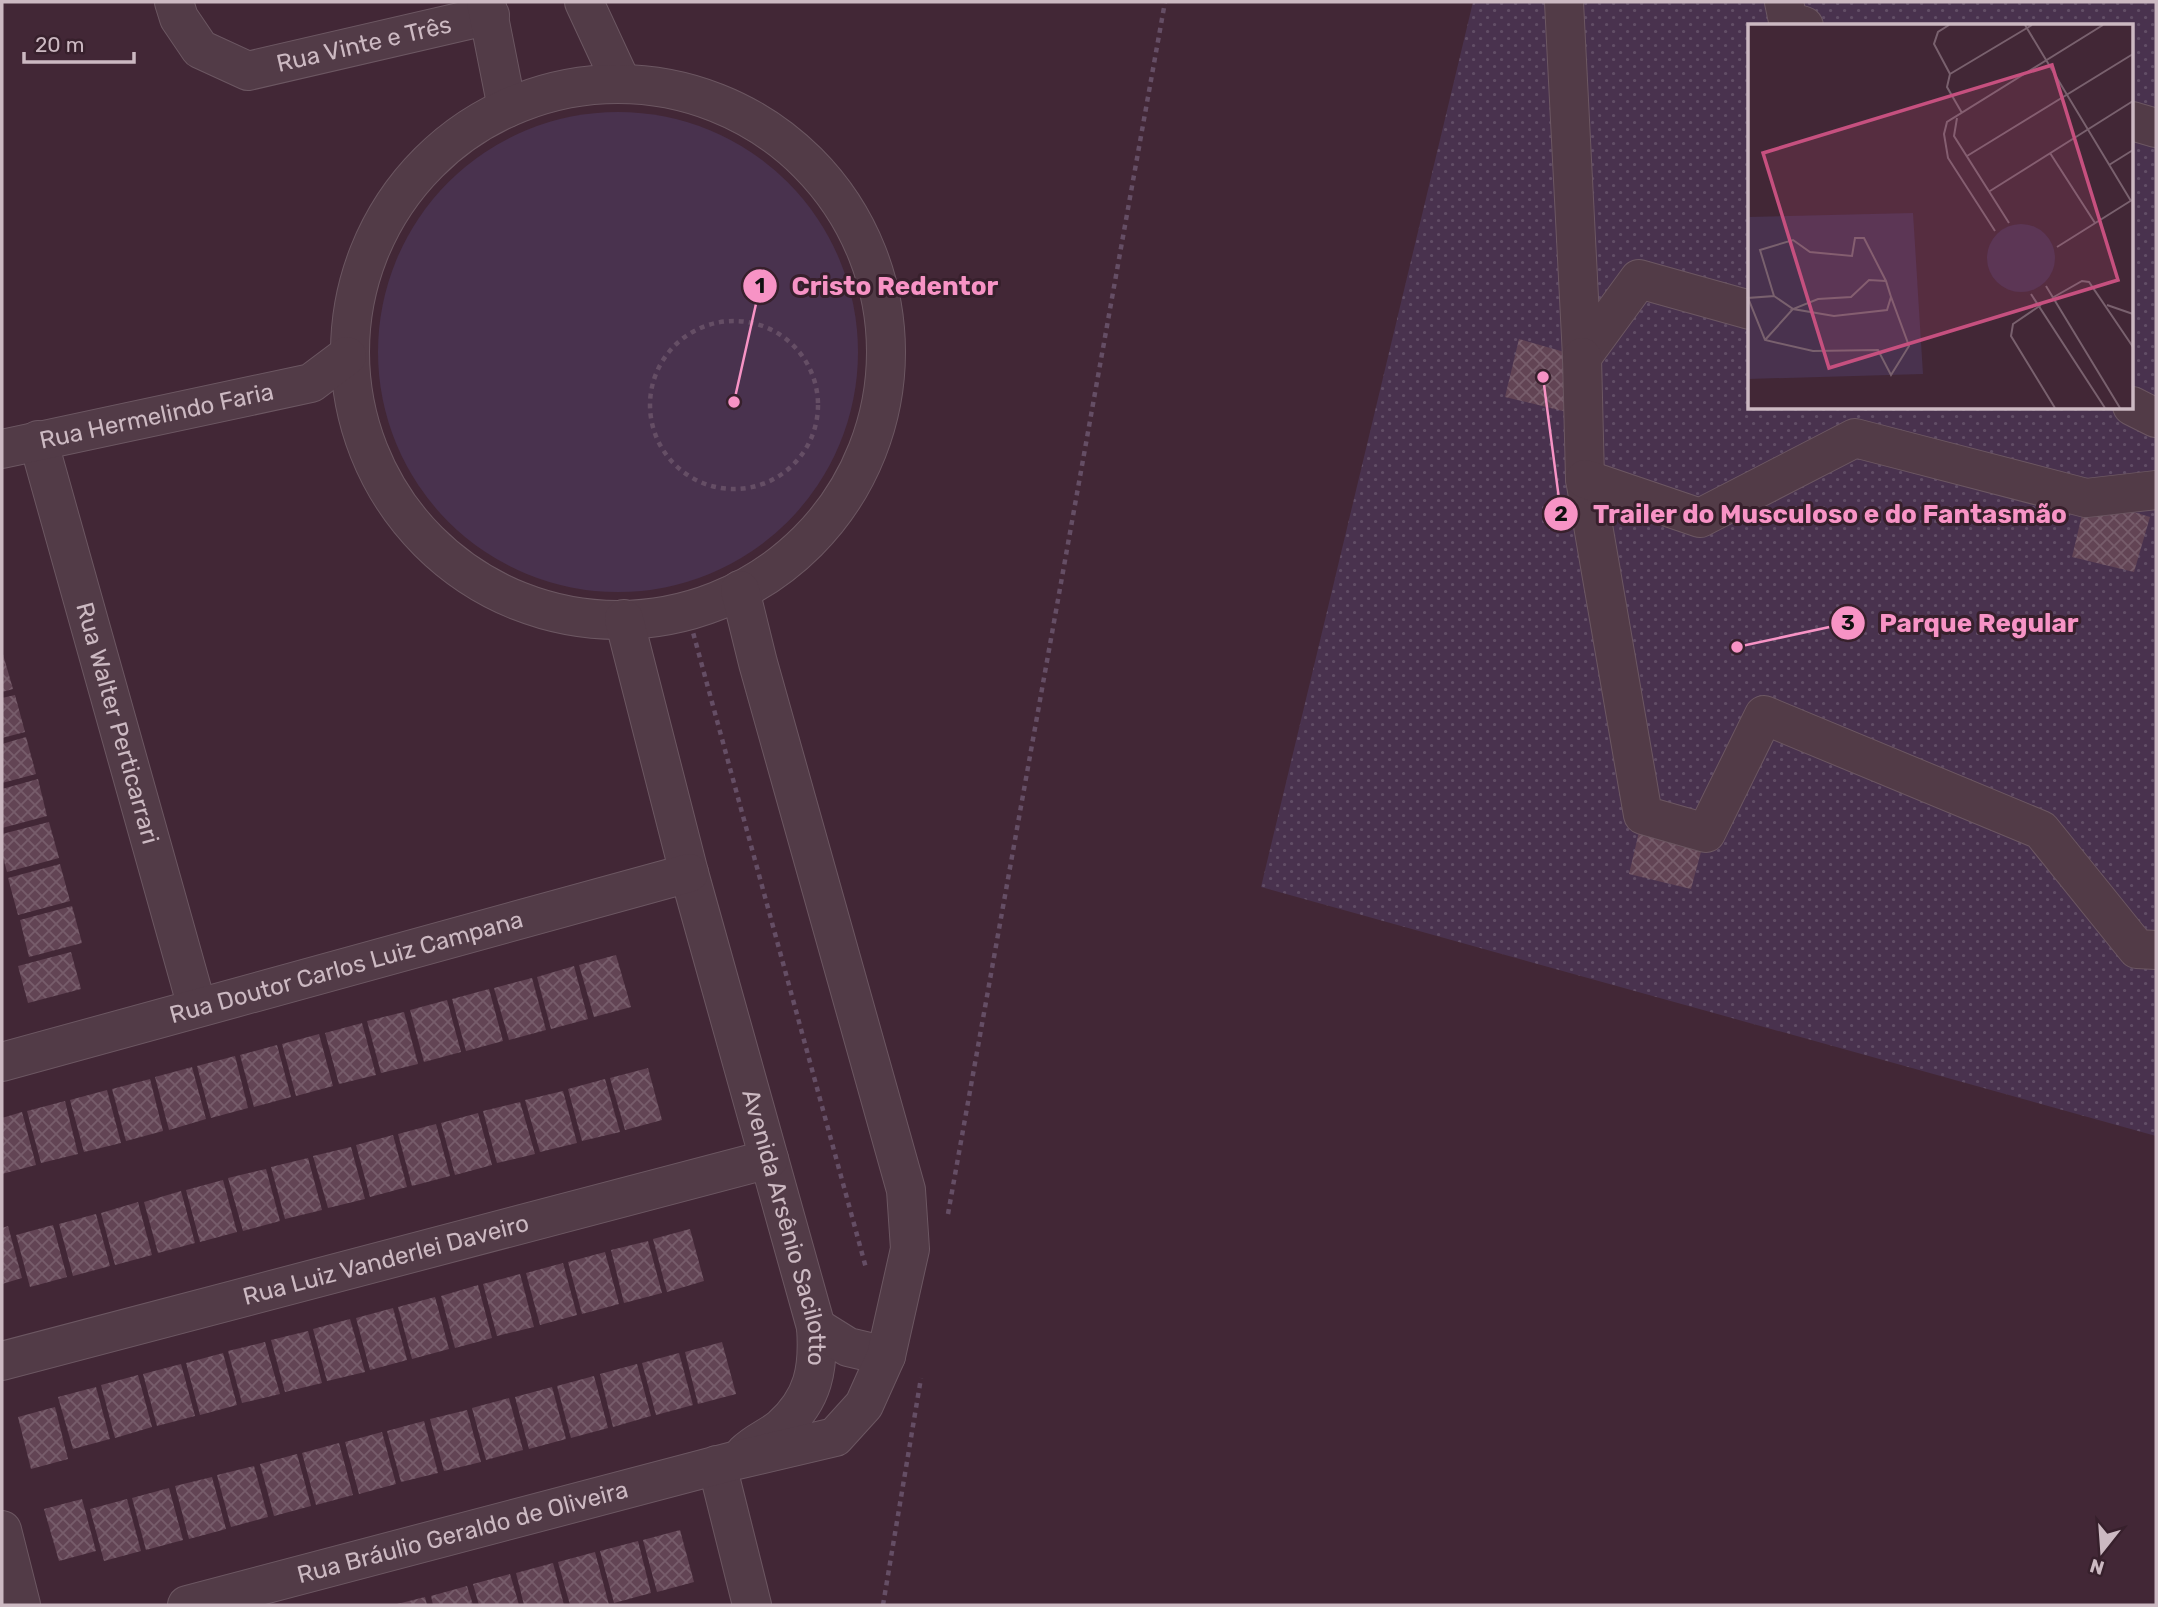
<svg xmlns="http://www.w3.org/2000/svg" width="2158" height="1607" viewBox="0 0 2158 1607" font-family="Rubik,sans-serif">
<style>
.grass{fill:#49324e}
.park{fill:url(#park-dots);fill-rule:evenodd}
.building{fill:url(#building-cross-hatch)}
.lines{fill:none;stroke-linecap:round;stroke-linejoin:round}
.minor-casing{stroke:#6c5762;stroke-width:40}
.path{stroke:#654e65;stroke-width:4.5;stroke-dasharray:5 5;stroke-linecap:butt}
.minor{stroke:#523b47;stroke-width:38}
.labels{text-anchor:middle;stroke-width:6;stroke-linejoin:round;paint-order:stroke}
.street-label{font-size:24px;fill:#ccb9c2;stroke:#37202c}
.inset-road{fill:none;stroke:#79616e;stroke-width:2}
.view{fill:#c6507f;fill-opacity:0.15;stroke:#c6507f;stroke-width:3.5}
.inset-edge{fill:none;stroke:#ccb9c2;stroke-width:3.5}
.leader{fill:none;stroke:#f793c5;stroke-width:2.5}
.callout-dot{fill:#f793c5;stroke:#37202c;stroke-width:2.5}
.mark-label{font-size:21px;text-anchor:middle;font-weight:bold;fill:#111}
.callout-label{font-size:26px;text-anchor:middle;font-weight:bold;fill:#f793c5;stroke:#37202c;stroke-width:6;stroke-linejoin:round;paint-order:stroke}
</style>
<defs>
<pattern id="park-dots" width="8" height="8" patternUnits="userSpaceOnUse" patternTransform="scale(1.75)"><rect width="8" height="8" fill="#49324e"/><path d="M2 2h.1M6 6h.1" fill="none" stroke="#624e66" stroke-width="1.8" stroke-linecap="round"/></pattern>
<pattern id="building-cross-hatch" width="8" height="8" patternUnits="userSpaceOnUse" patternTransform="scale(1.75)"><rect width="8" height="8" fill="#624454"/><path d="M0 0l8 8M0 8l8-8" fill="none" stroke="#775d6b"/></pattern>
</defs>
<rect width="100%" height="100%" fill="#422736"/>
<circle class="grass" cx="618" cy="352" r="240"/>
<path class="park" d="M1473,2H2156V1136L1261,887ZM1750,26H2132V408H1750Z"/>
<g class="building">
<polygon points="1519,339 1582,357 1567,412 1505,397"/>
<polygon points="2086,498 2150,517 2134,572 2072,557"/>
<polygon points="2,651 13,689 2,692"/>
<polygon points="15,695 25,732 2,738 2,698"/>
<polygon points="26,737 36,774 2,783 2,744"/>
<polygon points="38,779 47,816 2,828 2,789"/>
<polygon points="1643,815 1706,833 1691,889 1629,874"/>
<polygon points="49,822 59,858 7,872 2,854 2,834"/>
<polygon points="60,864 70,901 18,915 8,878"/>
<polygon points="72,906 82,943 29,957 20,920"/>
<polygon points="71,952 81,989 28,1003 18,966"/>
<polygon points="616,955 631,1007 594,1017 579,965"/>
<polygon points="574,966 588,1019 551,1029 537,977"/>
<polygon points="532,978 546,1030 509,1040 494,988"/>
<polygon points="489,989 503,1041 466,1051 452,999"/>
<polygon points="447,1000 461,1052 424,1062 410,1010"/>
<polygon points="404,1012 418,1064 381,1073 367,1021"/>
<polygon points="362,1023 376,1075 339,1084 325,1033"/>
<polygon points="319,1034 333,1086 296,1096 282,1044"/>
<polygon points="277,1045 291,1097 254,1107 240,1055"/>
<polygon points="235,1056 248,1108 211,1118 197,1066"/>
<polygon points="192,1067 206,1119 169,1130 155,1077"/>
<polygon points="648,1068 662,1120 625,1130 610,1078"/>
<polygon points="150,1079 163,1131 126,1141 112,1089"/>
<polygon points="605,1079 620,1132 582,1141 568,1089"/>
<polygon points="107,1090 121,1143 84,1152 70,1100"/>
<polygon points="563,1091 577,1143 540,1152 525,1100"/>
<polygon points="65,1101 78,1154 41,1163 27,1111"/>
<polygon points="520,1102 535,1154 497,1163 483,1111"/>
<polygon points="22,1112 36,1165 2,1174 2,1118"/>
<polygon points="478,1113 492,1165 455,1175 441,1123"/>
<polygon points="436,1124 450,1176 412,1186 398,1134"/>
<polygon points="393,1135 407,1187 370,1197 356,1145"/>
<polygon points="351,1147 365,1199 328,1208 313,1156"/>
<polygon points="308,1158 322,1210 285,1219 271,1167"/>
<polygon points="266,1169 280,1221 243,1231 228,1178"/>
<polygon points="223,1180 237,1232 200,1242 186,1190"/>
<polygon points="181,1191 195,1243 158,1253 144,1202"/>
<polygon points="138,1202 152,1255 115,1265 101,1213"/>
<polygon points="96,1214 110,1266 73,1276 59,1224"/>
<polygon points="53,1225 67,1277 30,1287 16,1235"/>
<polygon points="8,1226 22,1278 2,1284 2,1228"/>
<polygon points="690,1229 704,1281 667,1292 653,1239"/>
<polygon points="648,1241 662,1293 624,1303 611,1250"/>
<polygon points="605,1252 619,1304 582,1314 568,1262"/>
<polygon points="563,1263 577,1315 540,1325 526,1273"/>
<polygon points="520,1274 534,1327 497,1336 483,1284"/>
<polygon points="478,1285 492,1338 455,1348 441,1296"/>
<polygon points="435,1297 449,1349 412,1359 398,1307"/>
<polygon points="393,1308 407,1360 370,1370 356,1318"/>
<polygon points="350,1319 365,1372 327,1381 313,1329"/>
<polygon points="308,1331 322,1383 285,1392 271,1340"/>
<polygon points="265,1342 280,1394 242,1403 228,1351"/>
<polygon points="722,1342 736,1394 698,1404 685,1352"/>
<polygon points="223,1353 237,1405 200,1415 186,1363"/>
<polygon points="679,1353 693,1405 656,1415 642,1363"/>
<polygon points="181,1364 195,1416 157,1426 143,1374"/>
<polygon points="637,1364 651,1416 613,1427 600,1374"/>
<polygon points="138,1375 152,1427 115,1438 101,1385"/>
<polygon points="594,1376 608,1428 571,1438 557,1386"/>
<polygon points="96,1387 110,1439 73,1449 58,1397"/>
<polygon points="552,1387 566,1439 529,1449 515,1397"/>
<polygon points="509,1398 523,1450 486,1460 472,1408"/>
<polygon points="55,1407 68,1459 31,1469 18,1417"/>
<polygon points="467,1410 481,1462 444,1471 430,1419"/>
<polygon points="424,1421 438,1473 401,1482 387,1431"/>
<polygon points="382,1432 396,1484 359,1494 345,1442"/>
<polygon points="339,1443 353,1495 316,1505 302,1453"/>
<polygon points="297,1454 311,1506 274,1516 260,1464"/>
<polygon points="254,1466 268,1517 231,1527 217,1475"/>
<polygon points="212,1477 226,1529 189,1539 175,1486"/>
<polygon points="169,1488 183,1540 146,1550 132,1498"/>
<polygon points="82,1499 96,1551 59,1561 44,1509"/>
<polygon points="127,1499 141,1551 104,1561 90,1509"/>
<polygon points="680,1530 694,1582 657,1592 643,1540"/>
<polygon points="638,1541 651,1593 614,1603 600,1551"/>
<polygon points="595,1552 609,1605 570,1605 558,1562"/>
<polygon points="553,1563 564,1605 524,1605 516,1573"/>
<polygon points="510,1574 519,1605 479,1605 473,1584"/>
<polygon points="467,1586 473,1605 433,1605 431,1596"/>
<polygon points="425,1597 427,1605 398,1605 397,1604"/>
</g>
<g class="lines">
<defs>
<g id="minor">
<path id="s1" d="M174,2L179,18L200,49L248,71L490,15"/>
<polyline points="486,2 507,108"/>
<polyline points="584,2 622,84"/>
<polyline points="1564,2 1582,357 1639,279 1750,310"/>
<polyline points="1784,2 1788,21 1804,26"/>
<circle cx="618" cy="352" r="268"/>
<polyline points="2132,121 2156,128"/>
<polyline points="1582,357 1585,479 1643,815 1706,833 1764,715 2041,830 2137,949 2156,950"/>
<polyline points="2132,406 2156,418"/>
<path id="s2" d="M38,440L197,1007"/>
<path id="s3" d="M2,449L311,383L347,356"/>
<polyline points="1585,479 1700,518 1855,438 2086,498 2156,490"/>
<path id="s4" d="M624,619L689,873L816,1327C819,1368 814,1399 781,1428C770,1437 756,1442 745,1453"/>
<path id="s5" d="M2,1062L689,873"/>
<polyline points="816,1327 848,1347 886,1356"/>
<path id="s6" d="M2,1361L769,1159"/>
<polyline points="717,1465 752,1605"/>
<polyline points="2,1530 21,1605"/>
<path id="s7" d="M187,1605L737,1460L835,1437L864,1405L886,1356L910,1249L906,1190L758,663L740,590"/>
</g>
</defs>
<use href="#minor" class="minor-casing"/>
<g class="path">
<circle cx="734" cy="405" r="84"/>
<polyline points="688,614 866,1268"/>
<polyline points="948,1214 1165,2"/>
<polyline points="883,1605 921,1378"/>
</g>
<use href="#minor" class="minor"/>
</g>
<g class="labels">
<g class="street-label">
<text dy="8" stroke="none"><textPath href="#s1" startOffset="226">Rua Vinte e Três</textPath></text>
<text dy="8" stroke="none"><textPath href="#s3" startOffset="158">Rua Hermelindo Faria</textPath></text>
<text dy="8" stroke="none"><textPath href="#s2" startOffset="294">Rua Walter Perticarrari</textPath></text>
<text dy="8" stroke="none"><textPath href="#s5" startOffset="357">Rua Doutor Carlos Luiz Campana</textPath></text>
<text dy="8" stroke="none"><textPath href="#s4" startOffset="630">Avenida Arsênio Sacilotto</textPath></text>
<text dy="8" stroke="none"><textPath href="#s6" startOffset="397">Rua Luiz Vanderlei Daveiro</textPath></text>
<text dy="8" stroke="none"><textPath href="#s7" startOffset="285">Rua Bráulio Geraldo de Oliveira</textPath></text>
</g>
</g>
<g transform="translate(1748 24)">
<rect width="385" height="385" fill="#422736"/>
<path d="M239 234a34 34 0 1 1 68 0a34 34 0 1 1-68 0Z" fill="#49324e"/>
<path d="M165,189L175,350L0,355V193Z" fill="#49324e"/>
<path class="inset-road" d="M201,1L190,8L186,20L202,50L199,63L214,89M277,1L383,177M202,50L284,1M209,94L206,112L261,199M302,129L347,199M219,132L385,30M361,141L385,126M242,167L385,77M247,207L200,134L196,110L199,98L355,1M309,223L384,176M138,257L121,256L103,273L70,275L45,285L86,292L139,286L143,273L161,322L143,351L130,326L65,327L17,316L0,274L26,272L12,226L45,216L62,228L104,232L107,214H116L138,257L143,273M298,262L372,384M283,270L357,384M304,274L334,257L341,258L385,323M293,281L265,300L263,312L307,384M359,281L385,290M17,316L45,285L26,272"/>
<path class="view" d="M304,41L370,256L81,344L15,129Z"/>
<rect width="385" height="385" class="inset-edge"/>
</g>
<path class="leader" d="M734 402L760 286M1543 377L1561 514M1737 647L1848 623"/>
<g class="callout-dot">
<circle cx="734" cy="402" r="7"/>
<circle cx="1543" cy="377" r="7"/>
<circle cx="1737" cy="647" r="7"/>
<circle cx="760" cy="286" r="18"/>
<circle cx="1561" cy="514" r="18"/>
<circle cx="1848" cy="623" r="18"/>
</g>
<g class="mark-label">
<text x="760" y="293">1</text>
<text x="1561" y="521">2</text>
<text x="1848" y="630">3</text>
</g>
<g class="callout-label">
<text x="895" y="295">Cristo Redentor</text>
<text x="1830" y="523">Trailer do Musculoso e do Fantasmão</text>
<text x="1979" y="632">Parque Regular</text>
</g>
<rect width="2158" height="1607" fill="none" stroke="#ccb9c2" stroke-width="7"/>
<g transform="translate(2102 1551) rotate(197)" stroke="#37202c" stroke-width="5" paint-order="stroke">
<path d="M0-5L12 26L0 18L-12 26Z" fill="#ccb9c2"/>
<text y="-10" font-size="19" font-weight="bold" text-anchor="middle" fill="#ccb9c2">N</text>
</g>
<path d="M24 52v10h110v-10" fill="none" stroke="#ccb9c2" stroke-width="3.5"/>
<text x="35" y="52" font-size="21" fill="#ccb9c2" stroke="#37202c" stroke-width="5" paint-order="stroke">20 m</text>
</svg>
